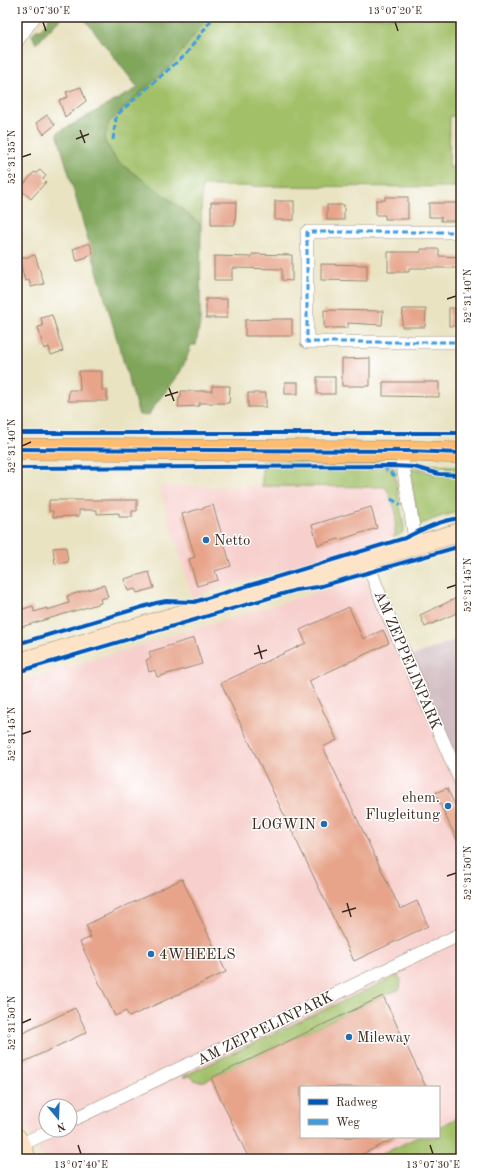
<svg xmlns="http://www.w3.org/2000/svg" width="478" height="1176" viewBox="0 0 478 1176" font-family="'Old Standard TT',serif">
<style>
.built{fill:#f7d0cd;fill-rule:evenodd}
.industrial{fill:#d2bec3}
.green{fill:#a1c068;stroke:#6e7543}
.forest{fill:#80a65c;stroke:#5e683d}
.building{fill:#e7a48b}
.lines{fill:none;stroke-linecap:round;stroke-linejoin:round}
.minor-casing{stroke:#928670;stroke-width:14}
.secondary-casing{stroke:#928670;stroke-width:20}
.primary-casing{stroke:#928670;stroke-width:22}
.minor{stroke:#fff;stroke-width:13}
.secondary{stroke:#fee4c6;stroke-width:19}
.primary{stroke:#fdbc70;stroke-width:21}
.quiet{stroke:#3f9ce0;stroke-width:3;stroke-dasharray:6 3;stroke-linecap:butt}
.cycleway-casing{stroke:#fff;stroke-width:6}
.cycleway{stroke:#0057b8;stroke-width:4}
.ticks{fill:none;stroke:#3b2a1e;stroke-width:1.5}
.poi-dot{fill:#1f6fb2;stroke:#fff;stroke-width:1.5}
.labels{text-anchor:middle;stroke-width:3;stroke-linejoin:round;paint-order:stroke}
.poi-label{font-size:15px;fill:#3b2a1e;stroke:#fff;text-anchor:start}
.street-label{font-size:15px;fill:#3b2a1e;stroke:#fff}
.neatline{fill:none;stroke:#3b2a1e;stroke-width:1.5}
.ticks-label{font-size:10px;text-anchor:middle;fill:#3b2a1e}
</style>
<rect width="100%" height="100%" fill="#fff"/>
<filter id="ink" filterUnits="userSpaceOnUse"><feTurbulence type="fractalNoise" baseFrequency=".025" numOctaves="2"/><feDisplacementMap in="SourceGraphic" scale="8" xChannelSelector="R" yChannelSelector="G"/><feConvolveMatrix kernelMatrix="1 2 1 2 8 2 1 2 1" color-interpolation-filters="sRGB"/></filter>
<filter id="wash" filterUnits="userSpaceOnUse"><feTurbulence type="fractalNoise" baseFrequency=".012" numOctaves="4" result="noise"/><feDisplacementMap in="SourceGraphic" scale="16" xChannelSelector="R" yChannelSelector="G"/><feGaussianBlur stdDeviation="0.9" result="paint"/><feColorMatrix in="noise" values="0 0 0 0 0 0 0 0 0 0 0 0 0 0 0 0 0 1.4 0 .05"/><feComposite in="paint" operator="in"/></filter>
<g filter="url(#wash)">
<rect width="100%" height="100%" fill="#e9e3c2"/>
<g class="built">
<polygon points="159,486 384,487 387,489 396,512 395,534 393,537 192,597"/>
<path d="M365,578L458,774L461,773V1127L401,1159H43L17,1105V682ZM301,1087H439V1137H301ZM46,1106H70V1130H46Z"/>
</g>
<polygon class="industrial" points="461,638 461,773 404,659"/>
<g class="green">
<polygon points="208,17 461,17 461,116 450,116 449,167 461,167 461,187 202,186 201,225 169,199 117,161 104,140 109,122 173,63"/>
<polygon points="262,461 386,461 393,464 262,464"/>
<polygon points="420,463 461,467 461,474 440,473 413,466"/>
<path d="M262,467H394L395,469L397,475L395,476L404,527C404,534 400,535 393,537L395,534L396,512L387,489L384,487L262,486Z"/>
<path d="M413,469L420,470L438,475L461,477V512C446,514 433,519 420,525H419L410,471Z"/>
<path d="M398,975L401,980L400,989L383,996L205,1081C198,1082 194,1081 190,1076L184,1078V1076Z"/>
<polygon points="461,1116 461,1159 372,1159 418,1137 439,1137 439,1127"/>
</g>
<g class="forest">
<polygon points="48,17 62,17 36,44 32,35 36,30 41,30 49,19"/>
<path d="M83,17H208L173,63L109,122L104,140L117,161L169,199L201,225L200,323L196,345H191C187,359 181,373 171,385C163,395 155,403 149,415H139L57,133L138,88Z"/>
</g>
<g id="blocks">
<g class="building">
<polygon points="81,87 86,101 65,117 59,100 68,97 66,92"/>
<polygon points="47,115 55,125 44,134 36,123"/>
<polygon points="40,170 46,176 43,179 46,182 31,199 20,189 34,172 36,173"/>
<polygon points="385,197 408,197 408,219 385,219 385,215 376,215 376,200 385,200"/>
<rect x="275" y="201" width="19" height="19"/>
<polygon points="211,202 236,202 235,225 211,225"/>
<polygon points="429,203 461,203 461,221 441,221 441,217 429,217"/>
<rect x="327" y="205" width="17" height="15"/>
<polygon points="90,243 93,254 87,256 87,258 77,261 73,249"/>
<polygon points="421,249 439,249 439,256 461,257 461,268 409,268 409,272 388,272 388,252 421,252"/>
<polygon points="252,254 292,255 292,281 282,280 282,269 232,268 232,280 214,280 214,256 252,257"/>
<polygon points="35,255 44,284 31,287 29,280 25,281 19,259"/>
<polygon points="321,264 367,265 367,281 321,280"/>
<rect x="206" y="299" width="21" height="19"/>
<rect x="449" y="308" width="12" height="18"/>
<polygon points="403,309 426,309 425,327 402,327"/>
<polygon points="324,310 383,311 382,325 348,323 348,328 324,328"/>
<polygon points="52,315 63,351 51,355 49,347 44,349 38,327 43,326 41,318"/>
<polygon points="277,319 292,319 292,336 245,336 245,320"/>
<polygon points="370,358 370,386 342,386 342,359"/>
<polygon points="79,371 102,371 102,390 107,390 107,401 68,401 69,390 80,390"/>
<rect x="317" y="377" width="18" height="17"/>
<rect x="285" y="382" width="13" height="12"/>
<polygon points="383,382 439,382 439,397 383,396"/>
<polygon points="212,386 230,386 229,403 199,403 199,406 178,407 179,398 181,397 181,391 212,391"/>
<rect x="248" y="393" width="18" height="14"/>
<polygon points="49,500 137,500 137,511 132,511 132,517 119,517 119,513 97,514 97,510 79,510 79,516 53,517 53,511 49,511"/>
<polygon points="213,505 231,566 215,571 218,580 197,586 189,559 195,557 182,514"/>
<polygon points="371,507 377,528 339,540 339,539 318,545 312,525"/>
<polygon points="66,547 68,562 55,564 53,548"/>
<polygon points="149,572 154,588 137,593 135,589 128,591 124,579"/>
<polygon points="104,585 108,597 100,599 101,603 21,627 18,616 22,615 20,610 33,606 34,612 47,608 47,610 60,606 69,603 67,596"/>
<polygon points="461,596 461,611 425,627 420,615"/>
<polygon points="349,607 363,639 383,630 389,643 309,681 337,740 323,747 400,909 417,901 428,926 354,961 221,683 306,643 300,630"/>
<polygon points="194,638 202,664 157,677 155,670 149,672 146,660 151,658 149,652"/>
<polygon points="447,788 461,818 461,849 435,793"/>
<polygon points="182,879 226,972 129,1017 126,1011 115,1016 80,942 91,937 86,925"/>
<polygon points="383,996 426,1087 301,1087 301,1137 398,1137 352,1159 249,1159 211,1078"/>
<polygon points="75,1008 87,1032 24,1062 20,1054 17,1055 17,1036"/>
</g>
</g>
</g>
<g filter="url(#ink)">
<use href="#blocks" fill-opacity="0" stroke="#928670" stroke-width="1"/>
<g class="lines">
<defs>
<g id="minor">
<polyline points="17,41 34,17"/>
<polyline points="461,232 307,232 307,342 461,342"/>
<polyline points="403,451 403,466 416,545"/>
<polyline points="366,559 384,606 461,782"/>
<polyline points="70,1121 461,934"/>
<polyline points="20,1145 52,1130"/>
</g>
<g id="secondary">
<polyline points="17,663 461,532"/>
<polyline points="17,1138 27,1159"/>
</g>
<polyline id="primary" points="17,449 408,451 461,453"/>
</defs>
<use href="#minor" class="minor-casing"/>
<use href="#secondary" class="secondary-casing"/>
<use href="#primary" class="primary-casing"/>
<use href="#minor" class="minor"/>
<use href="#secondary" class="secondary"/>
<use href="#primary" class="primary"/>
<g class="quiet">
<polyline points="113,140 116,118 120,112 186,54 212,19 215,17"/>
<polyline points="461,232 307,232 307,342 461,342"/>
<polyline points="383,467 396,477"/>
<polyline points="391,499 401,505"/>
</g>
<defs>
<g id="cycleway">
<polyline points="17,433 461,433"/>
<polyline points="17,449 408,451 461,453"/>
<polyline points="17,468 392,466 414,467 439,474 461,475"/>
<path d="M17,644L156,603L166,601L194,602L405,538C423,529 441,520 461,518"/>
<polyline points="17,672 296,590 318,587 461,546"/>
</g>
</defs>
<use href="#cycleway" class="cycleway-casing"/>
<use href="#cycleway" class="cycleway"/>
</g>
</g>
<path class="ticks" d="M43,22L46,31M395,22L398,31M80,130L85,143M76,139L89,134M22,157L31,154M447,299L456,296M169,388L174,401M165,396L178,392M22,446L31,442M447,588L456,585M258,645L262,659M254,654L267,650M22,734L31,731M447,876L456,873M347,903L351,917M342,912L356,908M22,1023L31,1019M78,1145L81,1154M430,1145L433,1154"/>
<g class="poi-dot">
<circle cx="206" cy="540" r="4"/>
<circle cx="448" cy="806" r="4"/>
<circle cx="324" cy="824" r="4"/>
<circle cx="151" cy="954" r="4"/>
<circle cx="349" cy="1037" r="4"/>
</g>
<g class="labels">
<g class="poi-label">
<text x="214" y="545">Netto</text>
<text x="440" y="802" text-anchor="end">ehem.<tspan x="440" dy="17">Flugleitung</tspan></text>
<text x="316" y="829" text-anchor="end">LOGWIN</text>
<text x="159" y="959">4WHEELS</text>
<text x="357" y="1042">Mileway</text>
</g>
<g class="street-label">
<text transform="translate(408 660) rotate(67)" y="5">AM ZEPPELINPARK</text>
<text transform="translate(265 1028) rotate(-26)" y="5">AM ZEPPELINPARK</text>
</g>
</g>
<rect width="478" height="1176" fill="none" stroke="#fff" stroke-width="44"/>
<rect x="300" y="1086" width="140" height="52" fill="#ffffff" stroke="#b1aaa5"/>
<rect x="308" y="1099" width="20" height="6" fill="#0057b8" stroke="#b1aaa5"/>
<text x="336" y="1106" font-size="12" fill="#3b2a1e">Radweg</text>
<rect x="308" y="1119" width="20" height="6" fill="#3f9ce0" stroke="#b1aaa5"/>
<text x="336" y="1126" font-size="12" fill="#3b2a1e">Weg</text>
<g transform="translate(58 1118) rotate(161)"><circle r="19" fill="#ffffff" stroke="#b1aaa5"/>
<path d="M0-3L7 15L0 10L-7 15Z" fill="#1f6fb2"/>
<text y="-6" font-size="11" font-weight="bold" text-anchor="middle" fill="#3b2a1e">N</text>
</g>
<rect x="22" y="22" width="434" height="1132" class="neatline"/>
<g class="ticks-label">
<text x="43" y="14">13°07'30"E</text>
<text x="395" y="14">13°07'20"E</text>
<text transform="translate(11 157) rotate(-90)" y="4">52°31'35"N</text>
<text transform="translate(467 296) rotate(-90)" y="4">52°31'40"N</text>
<text transform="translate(11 446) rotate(-90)" y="4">52°31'40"N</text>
<text transform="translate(467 585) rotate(-90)" y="4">52°31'45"N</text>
<text transform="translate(11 734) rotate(-90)" y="4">52°31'45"N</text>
<text transform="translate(467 873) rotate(-90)" y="4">52°31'50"N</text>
<text transform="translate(11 1023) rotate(-90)" y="4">52°31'50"N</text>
<text x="81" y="1168">13°07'40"E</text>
<text x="433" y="1168">13°07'30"E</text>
</g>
</svg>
